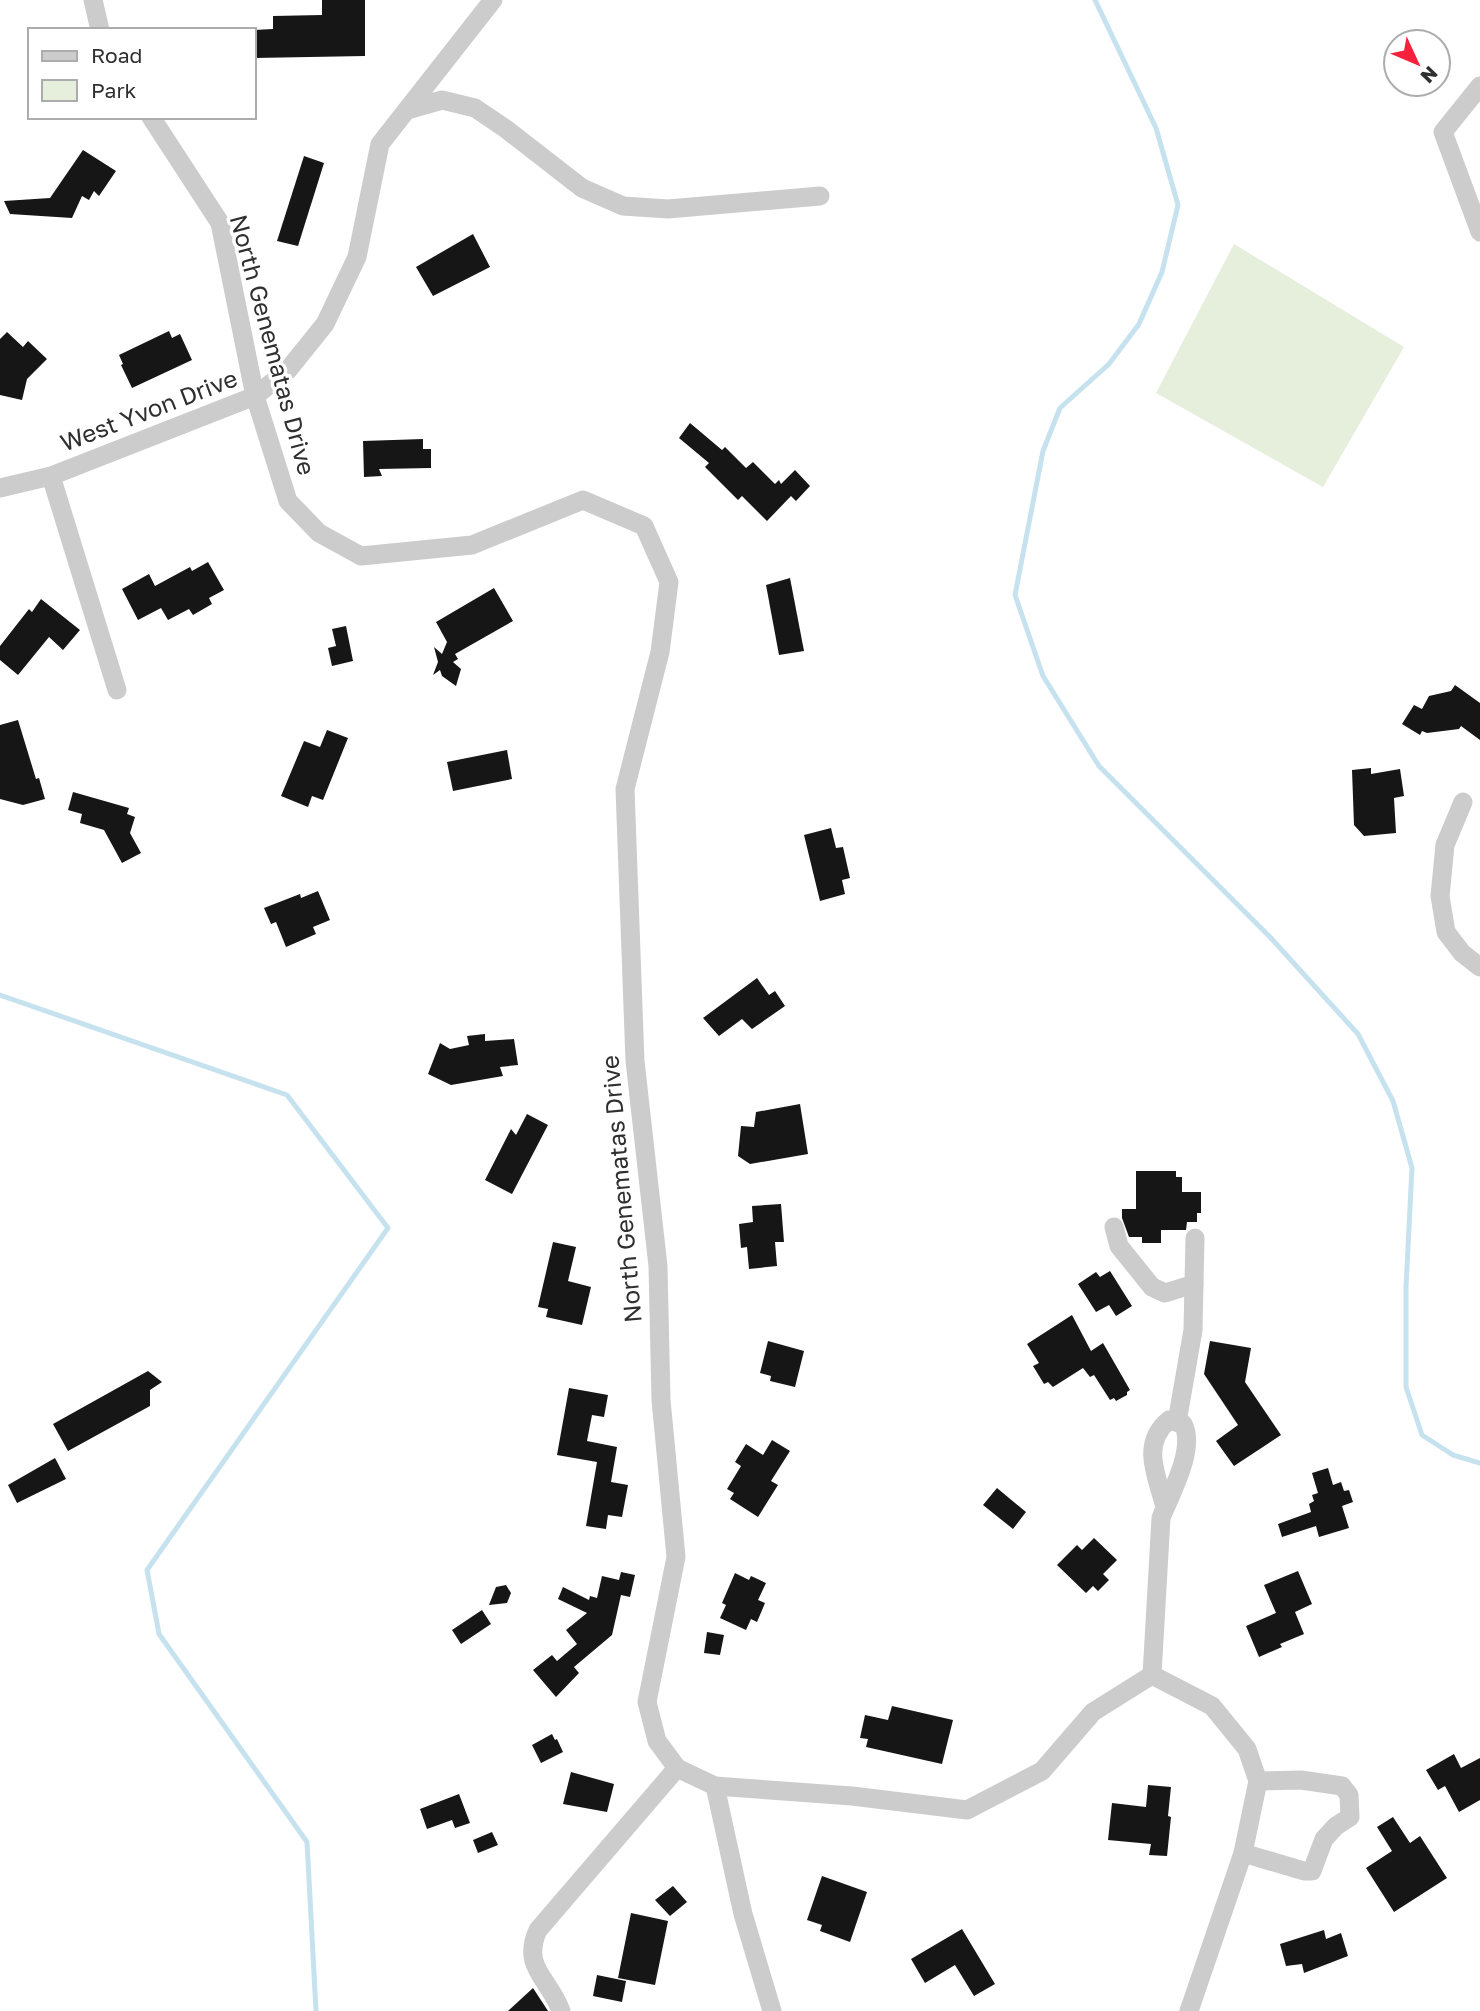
<svg xmlns="http://www.w3.org/2000/svg" width="1480" height="2011" viewBox="0 0 1480 2011" font-family="'Golos Text',sans-serif">
<style>
.green{fill:#e6eedc}
.lines{fill:none;stroke-linecap:round;stroke-linejoin:round}
.stream{stroke:#c6e2ef;stroke-width:5}
.building{fill:#161616}
.minor{stroke:#ccc;stroke-width:19}
.labels{text-anchor:middle;stroke-width:7;stroke-linejoin:round;paint-order:stroke}
.street-label{font-size:24px;fill:#2f2f2f;stroke:#fff}
</style>
<rect width="100%" height="100%" fill="#fff"/>
<polygon class="green" points="1234,244 1404,347 1323,487 1156,393"/>
<g class="lines">
<g class="stream">
<polyline points="1095,0 1156,128 1178,205 1162,272 1139,324 1109,364 1060,408 1043,451 1015,595 1043,676 1099,766 1270,937 1358,1034 1393,1101 1412,1168 1406,1287 1406,1387 1422,1435 1453,1455 1480,1463"/>
<polyline points="0,995 287,1095 388,1228 147,1570 159,1634 307,1842 316,2011"/>
</g>
</g>
<g class="building">
<polygon points="322,0 365,0 365,56 254,58 254,30 273,29 273,16 322,15"/>
<polygon points="83,150 116,171 99,196 94,191 89,200 82,196 72,218 10,214 4,201 50,198"/>
<polygon points="304,156 324,163 298,246 277,241"/>
<polygon points="473,234 490,267 433,296 416,267"/>
<polygon points="169,331 172,338 180,334 192,360 132,388 121,365 123,364 119,355"/>
<polygon points="7,332 23,347 28,341 47,359 27,379 22,400 0,395 0,339"/>
<polygon points="690,423 722,450 725,447 746,468 753,462 775,484 779,480 781,484 795,470 810,486 796,501 791,496 767,521 742,496 738,500 705,467 709,463 679,438"/>
<polygon points="423,439 423,449 431,449 431,468 379,469 382,476 364,477 363,441"/>
<polygon points="208,562 224,590 209,598 212,604 193,615 189,609 168,620 161,608 138,620 122,589 149,574 155,586 190,567 192,571"/>
<polygon points="790,578 804,651 779,655 766,585"/>
<polygon points="494,588 513,621 455,654 458,659 453,662 461,669 456,686 442,676 440,670 433,675 438,662 434,647 442,654 447,642 436,622"/>
<polygon points="41,599 80,630 63,650 49,637 18,675 0,660 0,646 29,609 32,612"/>
<polygon points="346,626 353,661 332,666 328,648 336,646 332,629"/>
<polygon points="1455,685 1480,703 1480,740 1461,726 1459,729 1427,733 1422,731 1420,735 1402,724 1414,705 1422,709 1429,696 1451,691"/>
<polygon points="18,720 36,779 39,778 45,799 23,805 0,799 0,725"/>
<polygon points="327,730 348,738 323,800 312,796 308,807 281,796 304,741 320,747"/>
<polygon points="507,750 512,779 453,791 447,762"/>
<polygon points="1371,768 1371,774 1400,769 1404,796 1394,798 1396,833 1364,836 1354,825 1352,770"/>
<polygon points="73,792 129,808 127,814 135,817 130,833 141,853 122,863 104,830 80,823 82,814 68,810"/>
<polygon points="831,828 836,848 843,847 850,878 842,880 845,894 820,901 804,835"/>
<polygon points="318,891 330,920 313,927 316,934 286,947 276,922 271,924 264,908 300,894 301,898"/>
<polygon points="757,978 769,995 775,991 785,1006 752,1029 742,1019 719,1036 703,1018"/>
<polygon points="485,1034 485,1041 514,1039 518,1065 500,1067 503,1076 451,1085 428,1074 440,1043 450,1049 469,1045 467,1036"/>
<polygon points="800,1104 808,1154 750,1164 738,1156 741,1126 754,1127 756,1112"/>
<polygon points="527,1114 548,1125 512,1194 485,1180 511,1129 516,1135"/>
<polygon points="1136,1171 1176,1171 1176,1177 1182,1177 1182,1192 1201,1192 1201,1213 1197,1213 1197,1222 1187,1222 1186,1230 1161,1230 1161,1243 1142,1243 1142,1237 1129,1237 1122,1218 1122,1209 1136,1209"/>
<polygon points="781,1204 784,1242 775,1242 777,1266 749,1269 747,1247 741,1248 739,1224 753,1222 752,1206"/>
<polygon points="553,1242 576,1247 568,1281 591,1287 582,1325 546,1317 548,1309 538,1307"/>
<polygon points="1110,1271 1132,1306 1116,1316 1109,1305 1096,1312 1078,1284 1096,1272 1100,1277"/>
<polygon points="1072,1315 1091,1351 1103,1343 1130,1390 1127,1392 1127,1395 1116,1401 1114,1398 1110,1400 1094,1375 1090,1377 1083,1368 1053,1387 1048,1382 1044,1384 1033,1366 1039,1363 1027,1344"/>
<polygon points="768,1341 804,1351 795,1387 770,1381 771,1376 760,1373"/>
<polygon points="1210,1341 1251,1348 1245,1382 1281,1435 1234,1466 1216,1441 1238,1425 1204,1374"/>
<polygon points="148,1371 162,1382 150,1390 150,1406 68,1451 53,1424"/>
<polygon points="569,1388 608,1395 604,1417 592,1415 587,1441 617,1447 611,1482 628,1485 622,1517 608,1515 606,1529 586,1526 597,1462 557,1455"/>
<polygon points="772,1440 790,1451 771,1481 778,1485 758,1517 730,1499 734,1493 727,1489 741,1466 735,1462 746,1444 763,1455"/>
<polygon points="55,1458 66,1479 17,1503 8,1485"/>
<polygon points="1328,1468 1333,1485 1341,1482 1344,1491 1349,1490 1353,1502 1342,1506 1349,1528 1319,1537 1316,1526 1282,1537 1278,1524 1311,1512 1309,1504 1314,1501 1312,1495 1318,1493 1312,1473"/>
<polygon points="997,1488 1026,1512 1013,1529 983,1505"/>
<polygon points="1094,1538 1117,1560 1103,1574 1109,1580 1098,1591 1093,1586 1086,1593 1057,1565 1077,1545 1082,1550"/>
<polygon points="1298,1571 1312,1604 1295,1612 1304,1634 1280,1644 1282,1647 1259,1657 1246,1626 1276,1613 1264,1585"/>
<polygon points="621,1572 635,1575 630,1597 621,1595 612,1635 574,1667 579,1673 556,1697 533,1670 552,1655 557,1661 577,1644 566,1630 587,1613 558,1599 563,1587 589,1600 590,1596 597,1598 602,1576 619,1580"/>
<polygon points="735,1573 749,1580 751,1576 766,1583 758,1600 765,1603 757,1622 751,1619 746,1630 720,1618 726,1605 722,1603"/>
<polygon points="506,1585 511,1593 507,1603 489,1605 496,1587"/>
<polygon points="482,1610 491,1624 461,1644 452,1630"/>
<polygon points="707,1632 724,1635 720,1655 704,1653"/>
<polygon points="892,1706 953,1720 942,1764 866,1747 868,1739 860,1738 865,1715 888,1720"/>
<polygon points="552,1734 555,1740 557,1739 563,1752 541,1763 532,1745"/>
<polygon points="1454,1754 1461,1768 1480,1758 1480,1800 1459,1812 1445,1786 1438,1790 1426,1770"/>
<polygon points="571,1772 614,1784 607,1812 563,1804"/>
<polygon points="1148,1785 1171,1787 1168,1816 1171,1817 1167,1856 1149,1855 1151,1844 1108,1840 1112,1803 1146,1807"/>
<polygon points="459,1794 470,1823 455,1828 452,1820 427,1829 420,1809"/>
<polygon points="1393,1817 1410,1843 1420,1836 1447,1878 1394,1912 1366,1868 1392,1851 1377,1827"/>
<polygon points="492,1832 498,1845 478,1853 473,1840"/>
<polygon points="822,1876 867,1892 850,1942 820,1931 822,1925 807,1920"/>
<polygon points="673,1886 687,1902 670,1916 655,1900"/>
<polygon points="631,1913 668,1921 655,1985 618,1978"/>
<polygon points="962,1929 995,1984 974,1996 955,1965 925,1983 911,1959"/>
<polygon points="1324,1930 1326,1939 1341,1933 1348,1956 1304,1973 1302,1964 1286,1966 1280,1944"/>
<polygon points="597,1975 626,1981 622,2002 593,1996"/>
<polygon points="533,1988 548,2011 508,2011"/>
</g>
<g class="lines">
<g class="minor">
<polyline points="93,0 100,30"/>
<polyline points="1480,86 1443,132 1480,232"/>
<polyline points="407,110 442,100 475,108 506,129 582,188 623,206 668,209 820,196"/>
<polyline points="151,117 220,223 255,396 288,501 319,533 361,556 472,545 583,500 644,526 669,582 660,652 625,789 635,1061 658,1266 661,1400 676,1557 647,1702 657,1741 677,1768 715,1786 852,1796 967,1810 1042,1771 1093,1712 1152,1675 1212,1706 1247,1749 1258,1781 1243,1853 1189,2011"/>
<polyline points="51,476 117,690"/>
<polyline points="0,488 51,476 255,396 288,370 325,324 357,257 380,144 493,0"/>
<polyline points="1463,802 1445,845 1440,896 1446,932 1462,953 1480,967"/>
<polyline points="1114,1227 1119,1246 1152,1287 1165,1293 1194,1284"/>
<polyline points="1177,1422 1193,1330 1195,1238"/>
<path d="M1152,1675L1161,1518C1171,1493 1196,1448 1183,1424L1169,1420C1140,1444 1157,1476 1165,1507"/>
<polyline points="715,1786 743,1914 772,2011"/>
<polyline points="1243,1853 1304,1871 1312,1871 1324,1839 1336,1826 1350,1817 1349,1795 1342,1786 1301,1780 1258,1781"/>
<path d="M561,2011C549,1978 521,1967 538,1930L677,1768"/>
</g>
</g>
<g class="labels">
<g class="street-label">
<text transform="translate(272 345) rotate(75)" y="8">North Genematas Drive</text>
<text transform="translate(149 411) rotate(-21)" y="8">West Yvon Drive</text>
<text transform="translate(622 1189) rotate(-95)" y="8">North Genematas Drive</text>
</g>
</g>
<rect x="28" y="28" width="228" height="91" fill="#ffffff" stroke="#acacac" stroke-width="2"/>
<rect x="42" y="51" width="35" height="10" fill="#cccccc" stroke="#acacac" stroke-width="2"/>
<text x="91" y="63" font-size="21" fill="#2f2f2f">Road</text>
<rect x="42" y="80" width="35" height="21" fill="#e6eedc" stroke="#acacac" stroke-width="2"/>
<text x="91" y="98" font-size="21" fill="#2f2f2f">Park</text>
<g transform="translate(1417 63) rotate(134)"><circle r="33" fill="#ffffff" stroke="#acacac" stroke-width="2"/>
<path d="M0-5L12 26L0 18L-12 26Z" fill="#f6223d"/>
<text y="-10" font-size="19" font-weight="bold" text-anchor="middle" fill="#2f2f2f">N</text>
</g>
</svg>
